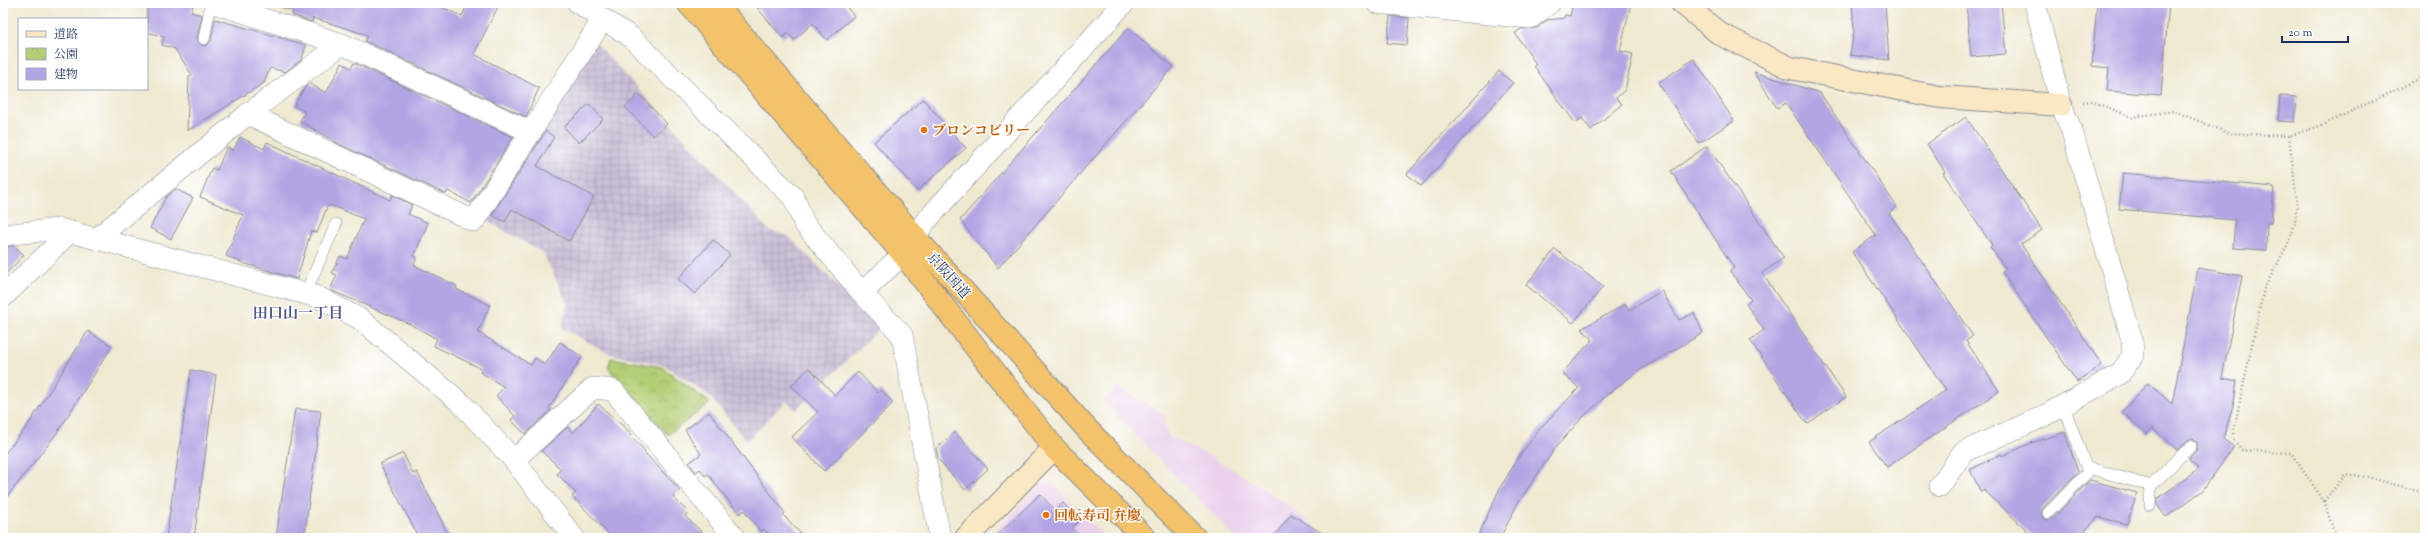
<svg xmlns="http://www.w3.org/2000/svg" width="2428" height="541" viewBox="0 0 2428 541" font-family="'Sorts Mill Goudy','Noto Serif JP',serif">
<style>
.built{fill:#ead1ec}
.industrial{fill:url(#industrial-grid)}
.park{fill:url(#park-crowns);stroke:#677e69}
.building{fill:#b3a5e3}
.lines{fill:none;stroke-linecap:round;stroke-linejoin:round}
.lane-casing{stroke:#858c97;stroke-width:12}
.street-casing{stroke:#858c97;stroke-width:22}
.secondary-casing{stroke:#858c97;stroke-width:24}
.highway-casing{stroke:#858c97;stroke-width:24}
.path{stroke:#858c97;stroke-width:2.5;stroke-dasharray:1 3;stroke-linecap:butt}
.lane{stroke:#fff;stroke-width:11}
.street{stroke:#fff;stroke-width:21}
.secondary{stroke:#fae7c3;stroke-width:22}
.highway{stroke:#f3c26a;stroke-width:22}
.food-dot{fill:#e8710a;stroke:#fff;stroke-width:1.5}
.labels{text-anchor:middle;stroke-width:3;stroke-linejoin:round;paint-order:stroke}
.food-label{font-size:14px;font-weight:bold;fill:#c56008;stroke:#fff;text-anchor:start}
.street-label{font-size:14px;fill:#1b2f5e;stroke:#fff}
.neighbourhood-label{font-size:15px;font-weight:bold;fill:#50588d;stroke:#fff}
</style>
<defs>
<pattern id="industrial-grid" width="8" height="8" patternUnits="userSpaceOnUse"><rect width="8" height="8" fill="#cabfd6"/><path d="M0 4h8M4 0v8" fill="none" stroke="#ada4ba"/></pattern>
<pattern id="park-crowns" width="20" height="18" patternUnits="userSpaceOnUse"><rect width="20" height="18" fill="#b3ce74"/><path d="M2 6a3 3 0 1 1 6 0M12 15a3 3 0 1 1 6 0" fill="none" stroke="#99b167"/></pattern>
</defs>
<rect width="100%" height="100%" fill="#fff"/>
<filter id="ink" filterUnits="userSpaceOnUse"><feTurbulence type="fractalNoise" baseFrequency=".025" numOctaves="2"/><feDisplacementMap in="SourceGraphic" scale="8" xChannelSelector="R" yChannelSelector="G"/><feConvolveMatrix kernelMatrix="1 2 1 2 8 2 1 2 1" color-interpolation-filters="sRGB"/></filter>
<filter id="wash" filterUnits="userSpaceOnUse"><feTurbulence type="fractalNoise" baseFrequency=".012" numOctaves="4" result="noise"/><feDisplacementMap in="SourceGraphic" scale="16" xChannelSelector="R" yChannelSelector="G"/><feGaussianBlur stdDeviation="0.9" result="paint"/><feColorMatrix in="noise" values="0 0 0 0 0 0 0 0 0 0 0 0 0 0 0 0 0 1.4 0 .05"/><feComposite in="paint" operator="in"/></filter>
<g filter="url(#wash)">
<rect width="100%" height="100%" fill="#efe9d0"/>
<g class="built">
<polygon points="1117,387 1167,416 1163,420 1169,437 1198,450 1234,470 1292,508 1329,538 1236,538 1103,401"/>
<polygon points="1042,483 1052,483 1105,538 988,538"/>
</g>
<polygon class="industrial" points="595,42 770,231 788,236 880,328 796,410 786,401 747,441 709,396 664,365 610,354 562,328 567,302 543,253 484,219"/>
<polygon class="park" points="611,358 662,367 710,403 668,435 608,368"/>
<g id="blocks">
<g class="building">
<polygon points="147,3 194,3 191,12 202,15 197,38 202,46 207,45 211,41 215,19 306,45 302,59 285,72 270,68 264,83 187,131 189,77 192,75 175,49 162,45 164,37 147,32"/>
<polygon points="280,3 432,3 462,16 468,3 500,3 474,54 539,88 526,117 365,41 368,35 313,18 312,22 292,15 293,11 279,7"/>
<polygon points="753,3 843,3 854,16 827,40 813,23 794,40 788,33 783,38"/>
<polygon points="1573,3 1631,3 1620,51 1633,54 1625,90 1616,98 1622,104 1591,130 1582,118 1575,123 1534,66 1536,64 1515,33 1521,29 1537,28 1547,20 1564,18 1565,15 1570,16"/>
<polygon points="1852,3 1885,3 1889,60 1850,55 1854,30"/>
<polygon points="1966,3 2001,3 2006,54 1971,57"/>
<polygon points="2097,3 2169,3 2161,95 2107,91 2109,68 2092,66"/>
<polygon points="1390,16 1409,18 1407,45 1387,43"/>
<polygon points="1128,28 1173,67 998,268 960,220"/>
<polygon points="1694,59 1734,121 1699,143 1658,83"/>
<polygon points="342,63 351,68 354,63 513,137 471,203 448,191 446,194 339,144 300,121 305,112 294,106 305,87 309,83 326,93"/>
<polygon points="1499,71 1513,83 1421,186 1407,174"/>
<polygon points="1754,72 1820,93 1897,207 1889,213 1973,336 1966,341 1999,391 1887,467 1869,442 1946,390 1852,252 1876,235 1786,103 1777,108"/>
<polygon points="639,94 667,124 653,136 625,107"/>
<polygon points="2280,96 2297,97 2295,122 2278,121"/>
<polygon points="923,99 966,148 917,191 874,142"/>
<polygon points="589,104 603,119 579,143 564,127"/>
<polygon points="1966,117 2042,230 2021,244 2102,365 2077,382 2002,272 2006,269 1990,247 1992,245 1943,173 1945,172 1927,144"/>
<polygon points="546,131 554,137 537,166 594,197 569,241 512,209 505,222 492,215"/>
<polygon points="240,137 264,149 267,142 390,200 392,195 412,205 408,214 428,223 414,256 417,257 414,265 457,286 456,289 490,305 478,332 531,365 535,358 545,365 560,342 582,357 549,408 551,410 525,434 511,420 515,416 496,396 504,387 480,372 482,369 434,346 437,339 410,324 330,290 337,275 332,273 340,256 347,259 364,219 330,205 327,207 317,233 311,231 297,279 246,264 226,256 243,215 200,197 212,168 217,170 227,147 233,151"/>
<polygon points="1707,146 1784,258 1762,273 1846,397 1807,424 1750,340 1764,330 1746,304 1751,300 1730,271 1734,268 1671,171"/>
<polygon points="2123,173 2274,187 2271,223 2267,223 2266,250 2233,248 2235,220 2119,209"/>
<polygon points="176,189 193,198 171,239 150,228 166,197"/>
<polygon points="713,240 730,255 695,294 678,279"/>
<polygon points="15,246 24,255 3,277 3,247"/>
<polygon points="1555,249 1603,287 1573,323 1526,285"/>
<polygon points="2198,268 2242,276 2222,378 2237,381 2234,402 2223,439 2234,447 2202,491 2166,517 2157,505 2157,499 2199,469 2188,459 2196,451 2198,444 2193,439 2189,439 2177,450 2152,428 2147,434 2122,412 2148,383 2172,404"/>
<polygon points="1662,291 1679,320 1694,313 1703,333 1638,371 1608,394 1581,419 1556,447 1518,503 1500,538 1477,538 1500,488 1519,457 1540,428 1579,388 1562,373 1593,339 1581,329 1626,304 1629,310"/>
<polygon points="88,331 112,346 57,433 3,502 3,456 30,422"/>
<polygon points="809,368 835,395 858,372 878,393 881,390 893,403 824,471 792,437 818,412 791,386"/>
<polygon points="191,370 216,375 194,538 166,538"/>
<polygon points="598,404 631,433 630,435 645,451 644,452 680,490 673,497 688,512 685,516 708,538 613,538 572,496 576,493 557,474 561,469 541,451 568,427 573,433"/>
<polygon points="295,409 321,411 304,538 276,538"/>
<polygon points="709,412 785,513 783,515 805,538 773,538 764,529 761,532 744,510 739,514 708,474 705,476 700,469 696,472 689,463 701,454 685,430"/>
<polygon points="955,432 988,469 965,490 938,459 936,448"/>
<polygon points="2065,432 2078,472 2043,508 2041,512 2043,518 2047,520 2053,518 2090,480 2137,493 2127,524 2098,517 2078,538 2035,538 1984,490 1981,492 1970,470 2001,454 2002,456 2031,443"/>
<polygon points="403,453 413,474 417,472 450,538 419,538 380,464"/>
<polygon points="1040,494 1055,510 1063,503 1079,521 1072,528 1082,538 994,538"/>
<polygon points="1291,514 1330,538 1273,538"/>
</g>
</g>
</g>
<g filter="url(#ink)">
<use href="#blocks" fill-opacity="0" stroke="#858c97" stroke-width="1"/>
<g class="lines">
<defs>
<g id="lane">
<polyline points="204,39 211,3"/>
<polyline points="305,294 336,224"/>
<polyline points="2064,406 2086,467 2151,486"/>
<polyline points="2150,505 2151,486 2191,446"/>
<polyline points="2048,513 2092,468"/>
</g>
<g id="street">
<polyline points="214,3 342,44 531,132"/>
<polyline points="578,3 631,37 794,198 804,223 862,293 902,335 940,538"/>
<polyline points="1377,3 1530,18 1550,3"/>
<polyline points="248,114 474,221 603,19"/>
<polyline points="3,235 59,229 318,297 360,319 461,403 514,460 574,538"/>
<polyline points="96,239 248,114 342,44"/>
<polyline points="862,293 903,254 925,222 1124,3"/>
<polyline points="3,297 70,232"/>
<polyline points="514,460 593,388 613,390 735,538"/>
<polyline points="1940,486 1963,452 2044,416 2120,374 2133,355 2132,340 2072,131 2061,105 2035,3"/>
</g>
<g id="secondary">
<polyline points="1682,3 1720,34 1790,68 1940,97 2061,105"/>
<polyline points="966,538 1054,448"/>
</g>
<g id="highway">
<polyline points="688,3 903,254 1054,448 1145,538"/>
<polyline points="715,3 915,237 1087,429 1195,538"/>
</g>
</defs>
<use href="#lane" class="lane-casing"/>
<use href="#street" class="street-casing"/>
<use href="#secondary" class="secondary-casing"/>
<use href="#highway" class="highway-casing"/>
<g class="path">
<polyline points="2083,102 2091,101 2132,117 2174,111 2228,133 2289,136 2323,125 2425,76"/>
<polyline points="2289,136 2297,202 2295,222 2290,240 2264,289 2232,438 2242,450 2291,453 2324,501 2336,538"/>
<polyline points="2324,501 2346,474 2367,477 2425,493"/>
</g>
<use href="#lane" class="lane"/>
<use href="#street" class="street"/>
<use href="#secondary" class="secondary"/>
<use href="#highway" class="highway"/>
</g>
</g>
<g class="food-dot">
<circle cx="924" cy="130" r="4"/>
<circle cx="1046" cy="515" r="4"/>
</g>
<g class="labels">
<g class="food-label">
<text x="932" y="135">ブロンコビリー</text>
<text x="1054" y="520">回転寿司 弁慶</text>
</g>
<g class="street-label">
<text transform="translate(949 275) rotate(48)" y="5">京阪国道</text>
</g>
<g class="neighbourhood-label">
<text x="298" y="318">田口山一丁目</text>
</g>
</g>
<rect width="2428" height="541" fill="none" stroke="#fff" stroke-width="16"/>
<rect x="18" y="18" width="130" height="72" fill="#ffffff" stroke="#a4acbf"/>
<rect x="26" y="31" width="20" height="6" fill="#fae7c3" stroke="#a4acbf"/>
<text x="54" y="38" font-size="12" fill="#1b2f5e">道路</text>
<rect x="26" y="48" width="20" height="12" fill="url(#park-crowns)" stroke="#a4acbf"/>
<text x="54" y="58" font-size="12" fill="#1b2f5e">公園</text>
<rect x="26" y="68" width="20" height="12" fill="#b3a5e3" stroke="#a4acbf"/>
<text x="54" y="78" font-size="12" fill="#1b2f5e">建物</text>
<path d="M2282 36v6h66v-6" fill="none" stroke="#1b2f5e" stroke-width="2"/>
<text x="2288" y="36" font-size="12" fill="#1b2f5e" stroke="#ffffff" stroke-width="3" paint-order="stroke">20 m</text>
</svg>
